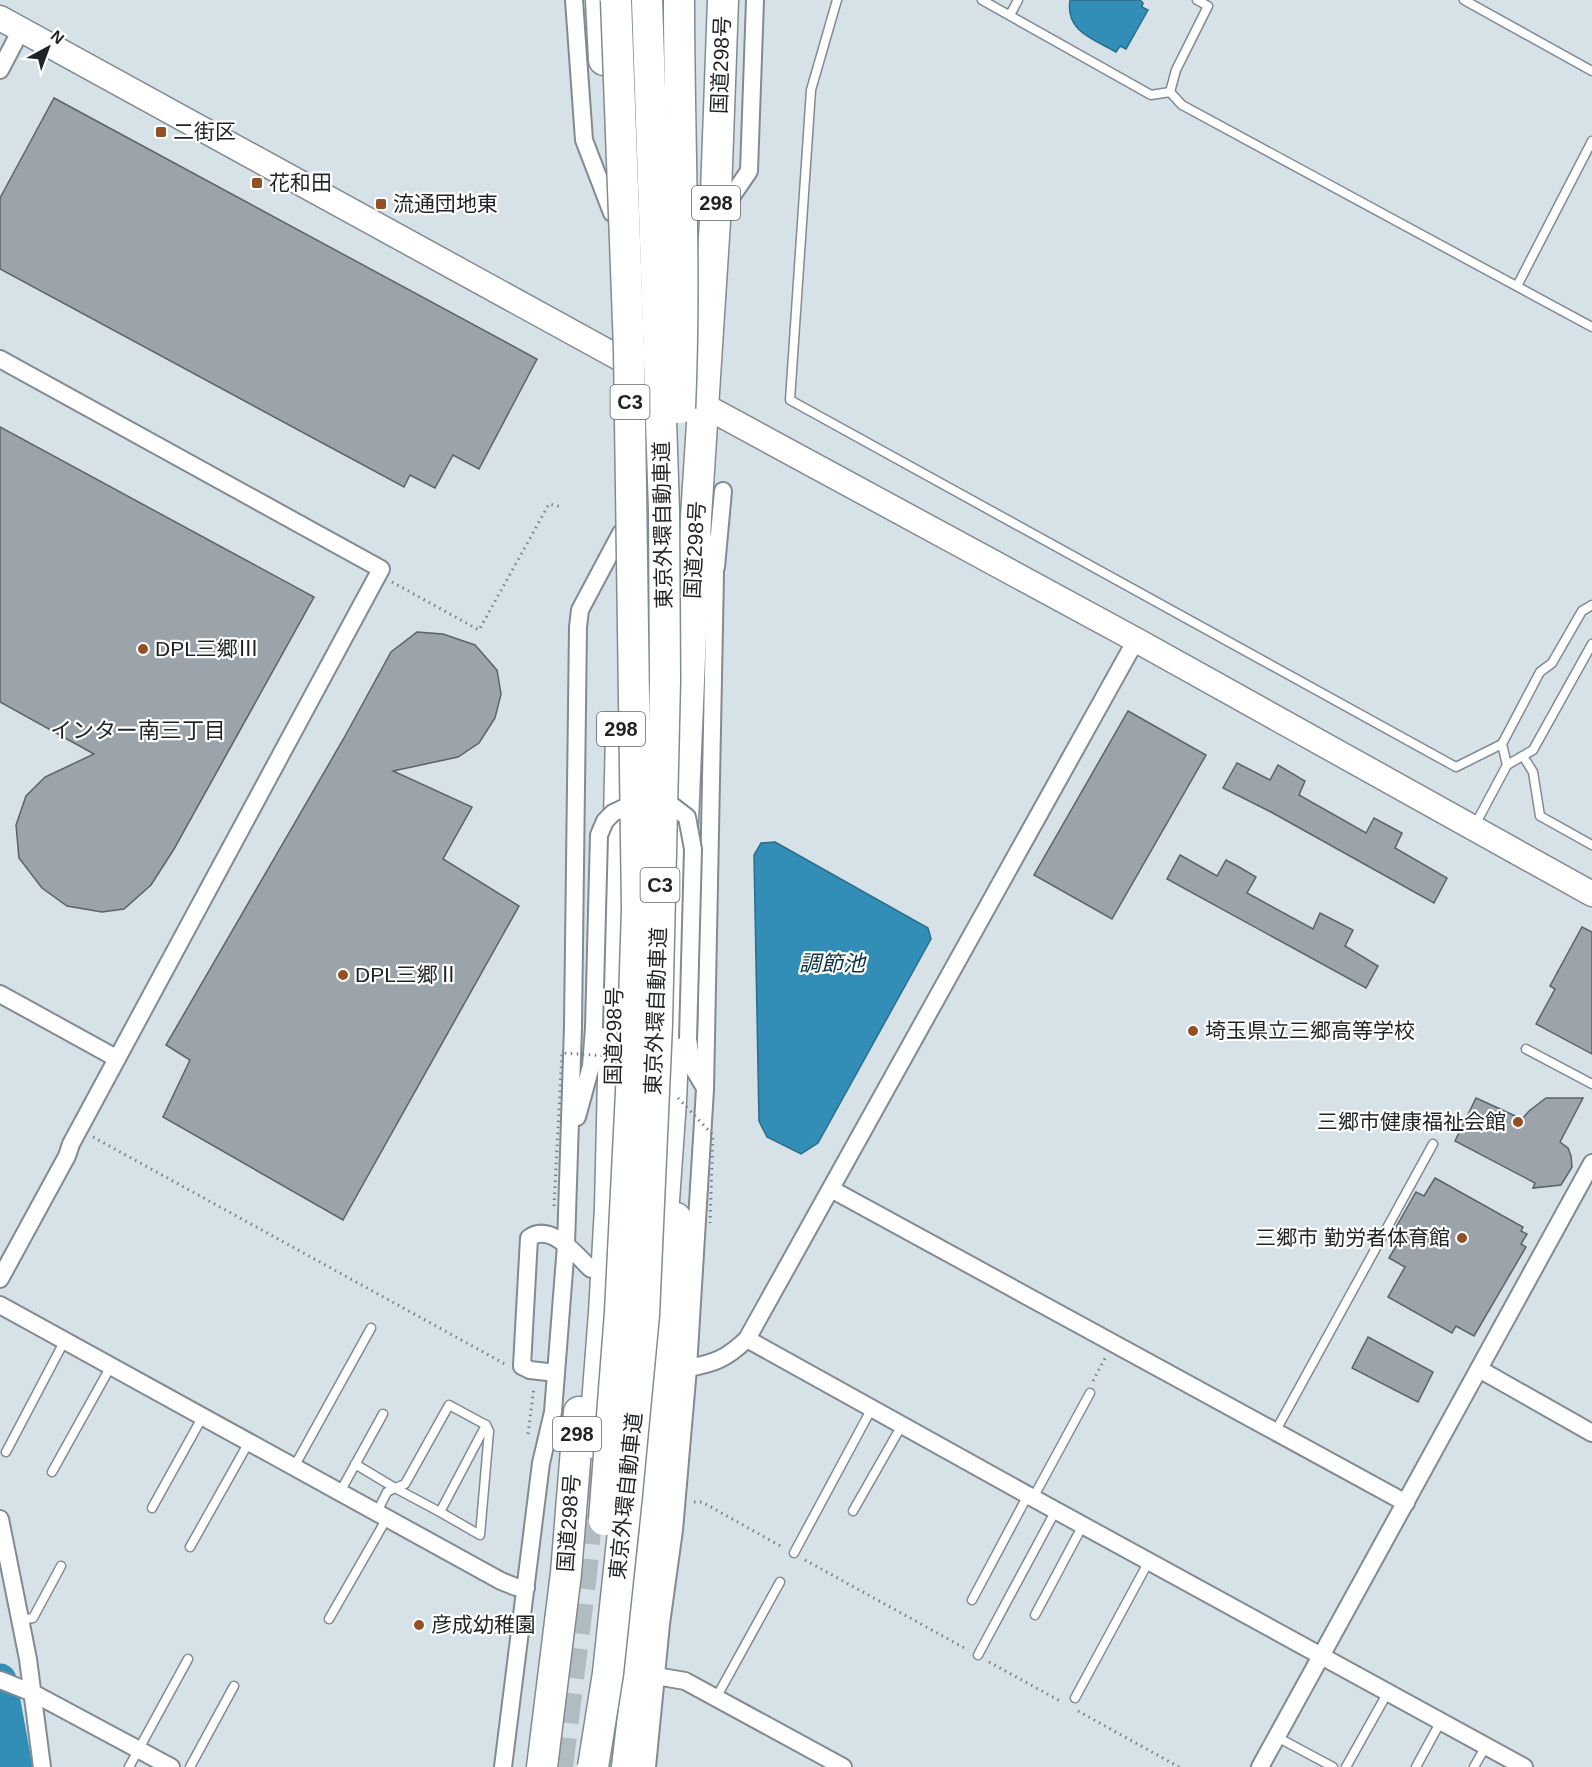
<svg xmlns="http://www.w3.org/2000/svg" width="1592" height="1767" viewBox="0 0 1592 1767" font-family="Arial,'Noto Sans JP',sans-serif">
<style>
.water{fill:#328eb6;stroke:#2c6e8a;stroke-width:1.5}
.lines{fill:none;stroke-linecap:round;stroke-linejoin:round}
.river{stroke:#328eb6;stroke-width:33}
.building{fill:#9aa4aa;stroke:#596368;stroke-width:1.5}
.highway-tunnel{stroke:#b1bcc1;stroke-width:30;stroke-dasharray:30 15;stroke-linecap:butt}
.lane-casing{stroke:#818b91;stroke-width:11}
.street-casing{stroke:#818b91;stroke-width:20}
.secondary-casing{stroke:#818b91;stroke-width:27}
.highway-casing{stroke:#818b91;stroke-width:33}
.path{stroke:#798184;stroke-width:3;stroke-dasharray:1.5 4.5;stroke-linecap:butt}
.lane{stroke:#fff;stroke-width:8}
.street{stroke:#fff;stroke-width:16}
.secondary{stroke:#fff;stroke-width:24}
.highway{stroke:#fff;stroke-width:30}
.street-bridge-casing{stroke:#818b91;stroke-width:20;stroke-linecap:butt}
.highway-bridge-casing{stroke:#818b91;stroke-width:33;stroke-linecap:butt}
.path-bridge{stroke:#798184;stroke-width:3;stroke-dasharray:1.5 4.5;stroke-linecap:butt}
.street-bridge{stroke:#fff;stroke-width:16}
.highway-bridge{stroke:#fff;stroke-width:30}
.poi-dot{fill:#944f25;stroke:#fff;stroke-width:2}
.labels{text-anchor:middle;stroke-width:4.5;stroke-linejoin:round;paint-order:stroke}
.shield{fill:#fff;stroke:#626566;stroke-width:1.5}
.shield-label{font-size:20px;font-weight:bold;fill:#1f2325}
.street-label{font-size:21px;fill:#1f2325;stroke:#fff}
.poi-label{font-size:21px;fill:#1f2325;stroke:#fff;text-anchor:start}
.neighbourhood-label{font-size:22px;fill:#1f2325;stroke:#fff}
.water-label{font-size:22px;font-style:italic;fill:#0a3345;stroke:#fff}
</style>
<rect width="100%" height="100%" fill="#d6e2e8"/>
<g class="water">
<path d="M1070,0H1140L1143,3L1142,7L1148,10L1126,49L1120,46L1116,52C1094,39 1065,32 1070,0Z"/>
<polygon points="775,842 928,928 931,939 818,1143 801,1154 767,1137 759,1121 754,855 761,843"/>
</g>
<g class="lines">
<polyline class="river" points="0,1680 16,1767"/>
</g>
<g class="building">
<polygon points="54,98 537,359 479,469 453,455 435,488 410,475 404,487 0,269 0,198"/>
<polygon points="0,427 314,597 174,849 151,885 124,909 102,912 67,906 42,888 19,858 16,825 26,796 45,777 94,754 0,702"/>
<polygon points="417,632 443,634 475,645 497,670 501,694 495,718 479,743 458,757 393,771 472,807 443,859 519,906 343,1220 163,1117 190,1060 166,1045 344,738 391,652"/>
<polygon points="1128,711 1206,755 1112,919 1034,875"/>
<polygon points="1237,763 1270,780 1278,765 1305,781 1299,795 1366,833 1374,818 1402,833 1395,848 1447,878 1434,903 1271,812 1223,788"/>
<polygon points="1180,855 1217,876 1226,860 1239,867 1256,877 1247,893 1313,929 1320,913 1353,930 1345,946 1378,966 1366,988 1167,879"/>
<polygon points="1582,927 1592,932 1592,1054 1536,1024 1555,989 1550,986"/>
<polygon points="1476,1098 1522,1119 1529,1111 1546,1098 1583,1098 1560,1142 1568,1148 1571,1156 1572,1167 1561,1185 1533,1188 1535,1183 1455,1141"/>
<polygon points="1435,1178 1523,1227 1521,1231 1527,1234 1521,1244 1526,1247 1474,1336 1456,1326 1452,1333 1388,1297 1405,1267 1389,1258 1399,1241 1391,1236 1416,1192 1424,1196"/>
<polygon points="1368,1337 1433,1372 1418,1402 1352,1368"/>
</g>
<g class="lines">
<g class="highway-tunnel">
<polyline points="558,1767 582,1574 594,1443"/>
<polyline points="609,1767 622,1667"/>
</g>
<defs>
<g id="lane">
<polyline points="837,0 811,90 790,400 1456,767 1502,744"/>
<polyline points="982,0 1151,95 1170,92 1182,105 1592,327"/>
<polyline points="1464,0 1592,71"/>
<polyline points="1010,15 1018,0"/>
<polyline points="1170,92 1176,70 1208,6 1197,0"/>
<polyline points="1517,286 1592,141"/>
<polyline points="1523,756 1533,772 1540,816 1592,845"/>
<polyline points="1507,765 1502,744 1540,672 1552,663 1582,611 1592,605"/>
<polyline points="1475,825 1507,765 1533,750 1592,644"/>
<polyline points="1526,1049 1592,1084"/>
<polyline points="1275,1432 1433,1144"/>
<polyline points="6,1452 65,1340"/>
<polyline points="355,1464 395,1488 405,1484 449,1405 486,1425 440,1512 395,1488 387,1492 377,1512"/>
<polyline points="294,1467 371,1328"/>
<polyline points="52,1472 111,1366"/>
<polyline points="340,1492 383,1414"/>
<polyline points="1033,1498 1090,1393"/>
<polyline points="152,1508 203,1416"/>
<polyline points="853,1511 902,1425"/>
<polyline points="440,1512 480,1535 489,1431 486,1425"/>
<polyline points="190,1547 249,1442"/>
<polyline points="794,1553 872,1408"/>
<polyline points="972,1600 1028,1495"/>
<polyline points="1035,1615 1083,1525"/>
<polyline points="329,1619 387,1518"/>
<polyline points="20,1620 33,1618 61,1566"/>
<polyline points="978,1655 1056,1510"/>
<polyline points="716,1698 780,1582"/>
<polyline points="1075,1698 1149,1561"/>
<polyline points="1277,1737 1333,1767"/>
<polyline points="129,1767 188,1659"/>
<polyline points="190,1767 234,1686"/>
<polyline points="1346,1767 1388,1692"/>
<polyline points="1416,1767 1441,1721"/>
<polyline points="1474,1767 1486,1746"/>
</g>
<g id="street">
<polyline points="574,0 584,140 612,213"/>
<polyline points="0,70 21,30"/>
<polyline points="719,215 749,171 755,0"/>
<polyline points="0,359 381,569 71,1144 67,1156 0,1279"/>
<polyline points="716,567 723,491"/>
<polyline points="0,994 116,1058"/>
<polyline points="688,1039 692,1066 705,1088"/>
<polyline points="577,1117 591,1066 594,1028"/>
<polyline points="831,1189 1406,1503"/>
<polyline points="0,1305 501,1581 516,1587 526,1588"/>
<polyline points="747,1339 1033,1498 1524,1767"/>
<path d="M688,1368C716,1363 727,1358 747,1339L1136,640"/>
<polyline points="1479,1369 1592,1433"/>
<path d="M556,1373L530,1370L522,1366L529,1238C551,1222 576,1255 591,1269"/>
<polyline points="0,1519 28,1659 42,1767"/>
<polyline points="656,1676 685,1681 843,1767"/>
<polyline points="0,1680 33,1693 171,1767"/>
<polyline points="503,1767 541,1463 553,1412 566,1245 573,1026 578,627 580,610 621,533"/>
<polyline points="647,1767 661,1624 674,1530 688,1368 705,1089 715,574 702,535"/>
<polyline points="1260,1767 1592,1163"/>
</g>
<g id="secondary">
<polyline points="0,18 641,370"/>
<polyline points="690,398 1136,640 1592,894"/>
</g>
<g id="highway">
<polyline points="601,0 604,60"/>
<polyline points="661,1243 671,1101 696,517 715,221 723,0"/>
<polyline points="594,1443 604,1313 610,1208 621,734"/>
<polyline points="542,1767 566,1573 579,1412"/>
<polyline points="627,1767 654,1537 676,1218"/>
</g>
</defs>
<use href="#lane" class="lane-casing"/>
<use href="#street" class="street-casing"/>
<use href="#secondary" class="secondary-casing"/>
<use href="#highway" class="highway-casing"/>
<g class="path">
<polyline points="392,582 479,630 549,504 562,507"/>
<polyline points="93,1137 505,1364"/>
<polyline points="1093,1381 1105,1358"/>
<polyline points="528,1434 534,1387"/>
<polyline points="694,1502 702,1502 784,1548"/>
<polyline points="805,1560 968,1650"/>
<polyline points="989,1662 1062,1702"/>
<polyline points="1078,1711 1179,1767"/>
</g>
<use href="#lane" class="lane"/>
<use href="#street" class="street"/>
<use href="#secondary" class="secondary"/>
<use href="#highway" class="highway"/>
<defs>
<polyline id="street-bridge" points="594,1028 599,835 605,821 613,813 630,805 670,804 687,817 693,849 688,1039"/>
<g id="highway-bridge">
<path d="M679,0C679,136 686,272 680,408"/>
<polyline points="604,1520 620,1312 631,1092 637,909 629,349 616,0"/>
<polyline points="593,1767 608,1673 627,1494 644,1315 657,1024 665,681 664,510 647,0"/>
</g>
</defs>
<use href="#street-bridge" class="street-bridge-casing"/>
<use href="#highway-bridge" class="highway-bridge-casing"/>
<g class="path-bridge">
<polyline points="678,1098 713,1135 710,1223"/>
<polyline points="554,1206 562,1053 608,1056"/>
</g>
<use href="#street-bridge" class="street-bridge"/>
<use href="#highway-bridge" class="highway-bridge"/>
</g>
<g class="poi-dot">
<rect x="155" y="126" width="12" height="12" rx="3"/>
<rect x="251" y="177" width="12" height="12" rx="3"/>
<rect x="375" y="198" width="12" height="12" rx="3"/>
<circle cx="143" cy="649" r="6"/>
<circle cx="343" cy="975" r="6"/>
<circle cx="1193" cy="1031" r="6"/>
<circle cx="1518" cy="1122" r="6"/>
<circle cx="1462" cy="1238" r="6"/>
<circle cx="419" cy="1625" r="6"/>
</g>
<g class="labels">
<g class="shield">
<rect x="692" y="186" width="48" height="34" rx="4.5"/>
<rect x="610.5" y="385" width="39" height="34" rx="4.5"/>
<rect x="597" y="712" width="48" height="34" rx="4.5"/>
<rect x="640.5" y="868" width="39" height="34" rx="4.5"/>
<rect x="553" y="1417" width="48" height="34" rx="4.5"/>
</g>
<g class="shield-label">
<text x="716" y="210">298</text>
<text x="630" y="409">C3</text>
<text x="621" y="736">298</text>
<text x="660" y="892">C3</text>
<text x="577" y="1441">298</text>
</g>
<g class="street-label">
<text transform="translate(721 65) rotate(-88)" y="7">国道298号</text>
<text transform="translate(663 525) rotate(-91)" y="7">東京外環自動車道</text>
<text transform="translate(695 550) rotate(-87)" y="7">国道298号</text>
<text transform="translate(656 1011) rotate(-88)" y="7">東京外環自動車道</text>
<text transform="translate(614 1036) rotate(-89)" y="7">国道298号</text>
<text transform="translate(626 1496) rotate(-84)" y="7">東京外環自動車道</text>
<text transform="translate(569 1523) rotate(-86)" y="7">国道298号</text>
</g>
<g class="poi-label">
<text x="173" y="139">二街区</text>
<text x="269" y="190">花和田</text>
<text x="393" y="211">流通団地東</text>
<text x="155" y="656">DPL三郷Ⅲ</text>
<text x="355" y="982">DPL三郷Ⅱ</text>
<text x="1205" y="1038">埼玉県立三郷高等学校</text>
<text x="1506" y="1129" text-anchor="end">三郷市健康福祉会館</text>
<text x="1450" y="1245" text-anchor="end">三郷市 勤労者体育館</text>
<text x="431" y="1632">彦成幼稚園</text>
</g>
<g class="neighbourhood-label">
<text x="138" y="738">インター南三丁目</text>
</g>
<g class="water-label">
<text x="832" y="971">調節池</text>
</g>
</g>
<g transform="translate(48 48) rotate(41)" stroke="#ffffff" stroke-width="4.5" paint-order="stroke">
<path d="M0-4.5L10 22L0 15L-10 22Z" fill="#1f2325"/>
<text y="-9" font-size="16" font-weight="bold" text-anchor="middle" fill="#1f2325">N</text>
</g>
</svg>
